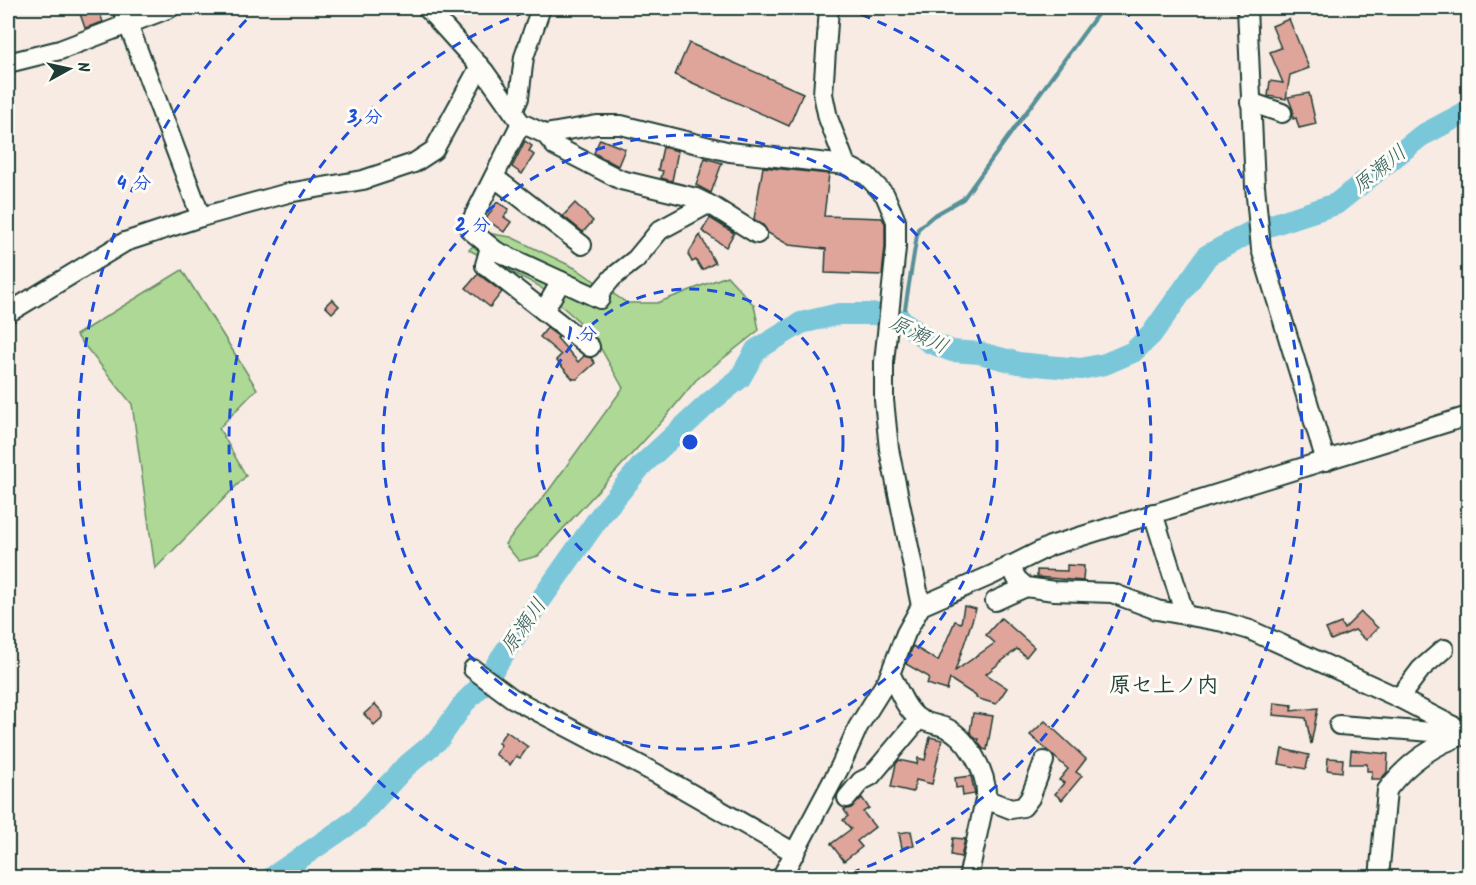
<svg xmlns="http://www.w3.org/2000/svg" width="1476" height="885" viewBox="0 0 1476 885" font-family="Kalam,'Klee One',sans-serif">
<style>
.green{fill:#aed895;stroke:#668a64;stroke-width:1.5}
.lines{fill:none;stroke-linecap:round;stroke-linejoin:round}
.stream{stroke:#569097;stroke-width:4}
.river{stroke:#7ac7d9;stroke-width:22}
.building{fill:#dfa59a;stroke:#1f3d34;stroke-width:1.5}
.minor-casing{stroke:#1f3d34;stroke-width:22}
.minor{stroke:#fdfcf7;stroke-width:18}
.ring{fill:none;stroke:#1d4ed8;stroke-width:3;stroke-dasharray:10 8}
.labels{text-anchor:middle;stroke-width:6;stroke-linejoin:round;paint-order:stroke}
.water-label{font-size:21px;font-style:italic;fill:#36605d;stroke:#fdfcf7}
.quarter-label{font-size:22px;font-weight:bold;fill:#1f3d34;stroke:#fdfcf7}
.centre{fill:#1d4ed8;stroke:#fdfcf7;stroke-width:3}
.ring-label{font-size:18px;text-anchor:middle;font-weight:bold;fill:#1d4ed8;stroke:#fdfcf7;stroke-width:6;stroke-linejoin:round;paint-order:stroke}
</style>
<rect width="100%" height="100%" fill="#f7ebe4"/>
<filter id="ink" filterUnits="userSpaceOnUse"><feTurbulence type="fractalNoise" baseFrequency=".0167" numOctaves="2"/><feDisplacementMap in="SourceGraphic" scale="12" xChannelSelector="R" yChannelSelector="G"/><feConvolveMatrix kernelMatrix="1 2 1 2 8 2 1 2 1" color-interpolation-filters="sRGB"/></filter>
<g filter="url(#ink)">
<g class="green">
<polygon points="486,233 511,237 575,268 627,303 657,303 727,276 754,305 759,330 696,380 664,419 538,556 519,561 505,544 549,490 623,388 592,333 539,286 469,250"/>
<polygon points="182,270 257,389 219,428 246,476 155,569 132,404 76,335"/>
</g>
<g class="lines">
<polyline class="stream" points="903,321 918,229 933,216 963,199 1102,8"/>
<polyline class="river" points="271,878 357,819 405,767 439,739 465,702 485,682 523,625 600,516 642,465 710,402 740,378 756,350 801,323 839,314 875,314 903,321 929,342 952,351 980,353 1018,363 1047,366 1081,369 1105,364 1133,352 1151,335 1208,255 1253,231 1336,204 1421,136 1468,111"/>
</g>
<g class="building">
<polygon points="78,8 98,8 103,22 85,28"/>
<polygon points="1289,19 1309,68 1290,75 1286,99 1268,96 1270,81 1283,83 1270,52 1281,48 1272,26"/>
<polygon points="689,43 803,93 789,126 675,75"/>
<polygon points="1309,93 1316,124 1299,128 1296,118 1293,119 1293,110 1288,97"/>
<polygon points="600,139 625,149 618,166 594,153"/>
<polygon points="525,141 532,146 529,151 534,155 522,174 512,167"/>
<polygon points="663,147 678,151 672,181 661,178 663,171 658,170"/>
<polygon points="705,158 722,163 711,193 696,185"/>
<polygon points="763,167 829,174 824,216 882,218 885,223 885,247 882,275 825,273 826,249 789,245 768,233 763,225 754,219"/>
<polygon points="497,202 509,209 504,217 511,222 504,232 486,219"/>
<polygon points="575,203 593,221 583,232 563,216"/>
<polygon points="710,218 734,233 726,247 702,231"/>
<polygon points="700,235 715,263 702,270 696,260 692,262 688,254"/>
<polygon points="478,274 502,292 490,307 466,288"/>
<polygon points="332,299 339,306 332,313 325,306"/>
<polygon points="547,328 559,337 557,338 578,362 584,356 591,358 595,363 577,379 573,379 556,360 561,355 540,337"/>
<polygon points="1067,565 1084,566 1083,581 1037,577 1037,570 1067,571"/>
<polygon points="964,606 976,609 955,671 995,643 986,635 1001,618 1034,647 1026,657 1017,649 986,674 1007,688 996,704 976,698 976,696 950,679 947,690 927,684 929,677 906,664 913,646 938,661 955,621 961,623"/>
<polygon points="1361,612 1378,628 1366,640 1355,630 1331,640 1326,629 1341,623 1344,629"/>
<polygon points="1274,703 1292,705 1291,711 1318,708 1311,744 1306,718 1273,715"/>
<polygon points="375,704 383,713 383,717 374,725 364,714"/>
<polygon points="973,713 993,716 987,750 983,749 978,742 979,739 976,739 970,732"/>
<polygon points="1045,721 1086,759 1076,772 1082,776 1062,800 1055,794 1064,783 1059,780 1068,769 1030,735"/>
<polygon points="506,731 528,747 520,758 516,756 510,765 495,754 501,745 498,743"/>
<polygon points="930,737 942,740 932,784 916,780 913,792 891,787 896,764 899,760 917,764 918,758 925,760"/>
<polygon points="1282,749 1309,755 1306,769 1279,764"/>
<polygon points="1351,750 1388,754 1387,772 1381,779 1371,779 1372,771 1367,771 1367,764 1350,764"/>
<polygon points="1328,758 1343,759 1342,772 1327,770"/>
<polygon points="971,776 975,794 963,796 962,787 956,788 955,778"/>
<polygon points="862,798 869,808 863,812 875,827 857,841 862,847 844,861 831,844 851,829 843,820 848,816 844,810 851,808"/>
<polygon points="911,831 914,846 902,848 899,833"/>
<polygon points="953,838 965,839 961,857 951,855"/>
</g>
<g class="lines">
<defs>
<g id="minor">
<polyline points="122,8 201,217"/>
<polyline points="427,8 484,71 521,123 545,134 597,125 621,125 730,152 846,165 867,176 885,195 896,221 896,248 884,362 884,400 889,449 921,606"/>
<polyline points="829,8 823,94 828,118 846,165"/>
<polyline points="1247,8 1255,186 1261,249 1326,461"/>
<polyline points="8,63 60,50 170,8"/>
<polyline points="1250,102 1282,113"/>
<polyline points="513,112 519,98 524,57 541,8"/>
<polyline points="521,123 469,226 470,230 496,251 600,299"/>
<polyline points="545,134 555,146 621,180 696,198 714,207 757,234"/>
<polyline points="494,177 582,245"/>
<polyline points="490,247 485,265 590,347"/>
<polyline points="596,297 613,277 636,259 660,230 708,204"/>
<polyline points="544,311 561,281"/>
<polyline points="8,313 125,242 201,217 288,193 363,180 414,163 434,150 480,66"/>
<polyline points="1153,513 1185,615"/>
<polyline points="1010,565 1017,579 1026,587 1054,591 1112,593 1157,610 1223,622 1250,630 1399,698 1453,726 1468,731"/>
<polyline points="995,601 1026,587"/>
<polyline points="473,669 512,698 657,774 795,853"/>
<path d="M891,675C898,688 905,709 918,718C925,723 936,724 944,727C966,735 987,772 986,795L968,878"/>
<polyline points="1399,698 1421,669 1444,649"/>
<polyline points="1339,725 1432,732 1453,726"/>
<polyline points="847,798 861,781 871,776 919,719"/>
<polyline points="985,799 1011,809 1023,807 1030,798 1044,761"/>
<polyline points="781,878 840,767 858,727 888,679 906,633 921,606 992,575 1050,546 1468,416"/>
<path d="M1379,878L1387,790C1407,763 1436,743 1468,734"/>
</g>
</defs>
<use href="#minor" class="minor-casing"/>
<use href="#minor" class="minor"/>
</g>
</g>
<g class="ring">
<circle cx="690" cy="442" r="153"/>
<circle cx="690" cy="442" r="307"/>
<path d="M540 877A460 460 0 0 1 536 8M844 8A460 460 0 0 1 840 877"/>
<path d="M257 875A613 613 0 0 1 257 9M1123 9A613 613 0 0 1 1123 875"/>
</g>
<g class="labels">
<g class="water-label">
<text transform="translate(1379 169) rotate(-39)" y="7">原瀬川</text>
<text transform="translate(919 334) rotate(26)" y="7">原瀬川</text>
<text transform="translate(523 626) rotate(-55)" y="7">原瀬川</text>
</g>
<g class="quarter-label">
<text x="1164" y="692">原セ上ノ内</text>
</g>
</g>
<circle cx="690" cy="442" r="9" class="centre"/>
<g class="ring-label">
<text x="365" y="123">3 分</text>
<text x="134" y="189">4 分</text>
<text x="473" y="231">2 分</text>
<text x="582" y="340">1 分</text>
</g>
<rect width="1476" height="885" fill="none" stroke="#fdfcf7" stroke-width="30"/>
<rect x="15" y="15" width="1446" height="855" fill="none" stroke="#1f3d34" stroke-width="2" filter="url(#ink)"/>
<g transform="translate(69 69) rotate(82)" stroke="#fdfcf7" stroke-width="4.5" paint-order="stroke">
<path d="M0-4.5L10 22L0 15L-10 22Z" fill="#1f3d34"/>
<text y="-9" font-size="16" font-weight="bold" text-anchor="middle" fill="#1f3d34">N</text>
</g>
</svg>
